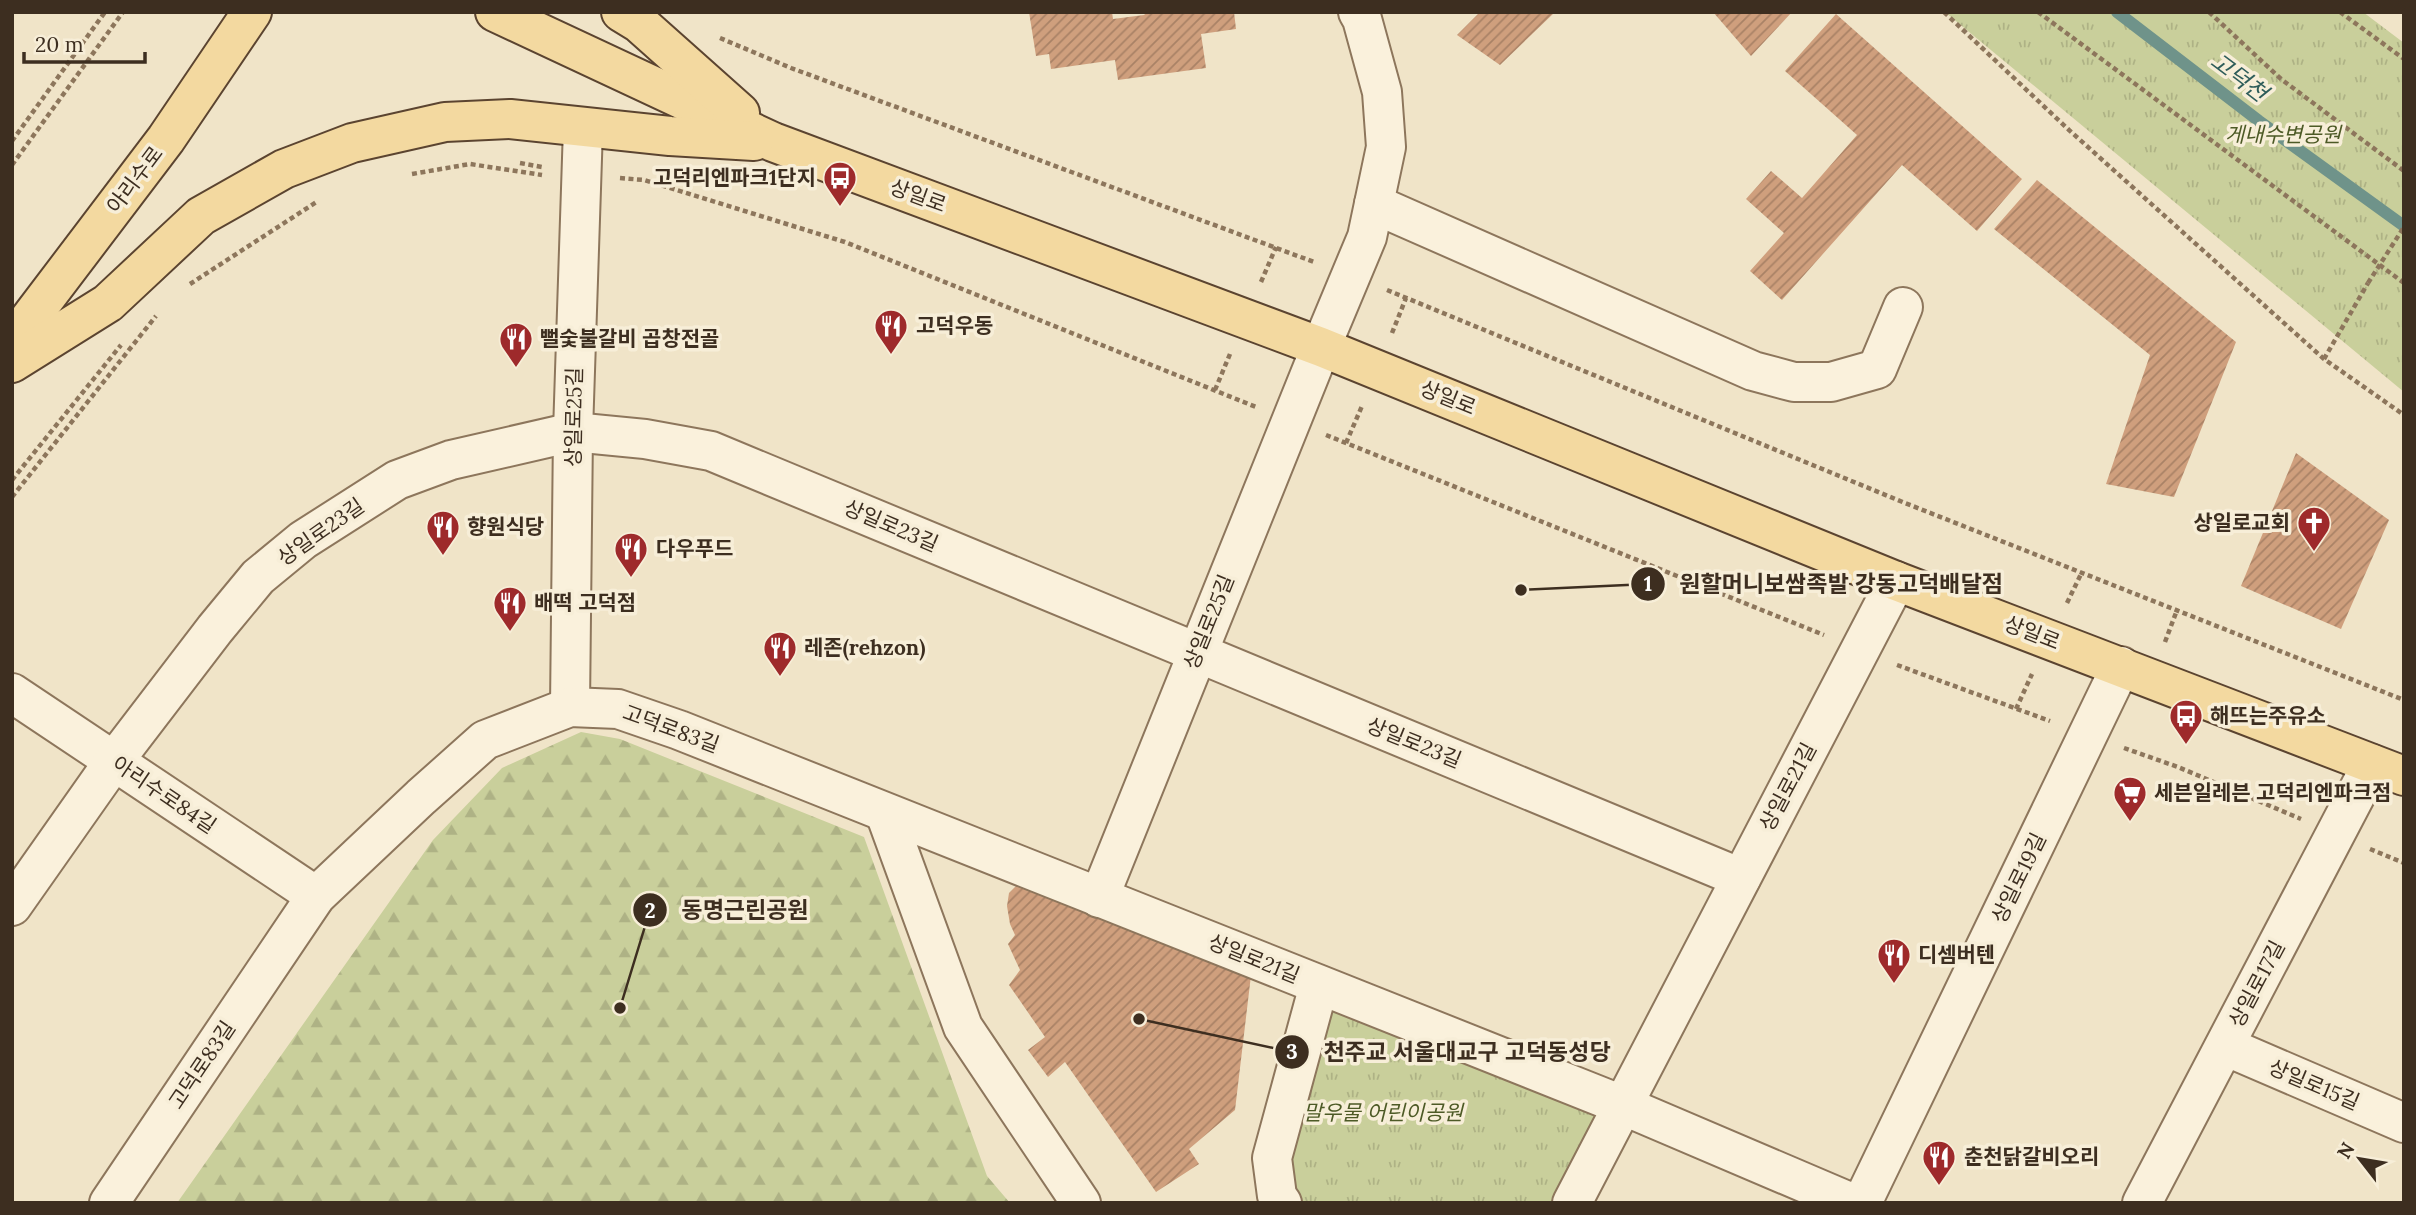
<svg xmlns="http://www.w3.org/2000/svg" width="2416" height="1215" viewBox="0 0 2416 1215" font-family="Lora,'Noto Sans KR',serif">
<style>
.forest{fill:url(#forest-firs)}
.park{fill:url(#park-tufts)}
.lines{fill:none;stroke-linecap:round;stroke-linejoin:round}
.stream{stroke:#6f938a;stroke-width:12}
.building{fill:url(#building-hatch)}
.minor-casing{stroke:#8d765c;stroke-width:42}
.major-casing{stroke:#5b4430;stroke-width:42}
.path{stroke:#8d765c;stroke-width:4.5;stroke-dasharray:5 3.5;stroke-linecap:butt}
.minor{stroke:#faf1dc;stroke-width:38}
.major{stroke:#f3d9a0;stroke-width:38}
.path-bridge{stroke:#8d765c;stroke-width:4.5;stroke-dasharray:5 3.5;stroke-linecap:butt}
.labels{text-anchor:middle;stroke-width:7;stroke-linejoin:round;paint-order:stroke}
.park-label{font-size:21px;font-style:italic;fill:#4d5a26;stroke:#f7eed8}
.poi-label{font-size:21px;font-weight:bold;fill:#3d2e20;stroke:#f7eed8;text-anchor:start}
.street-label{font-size:21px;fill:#3d2e20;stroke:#f7eed8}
.water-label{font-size:23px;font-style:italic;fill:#2f5d5a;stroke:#f7eed8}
.leader{fill:none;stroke:#3d2e20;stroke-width:2.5}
.callout-dot{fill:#3d2e20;stroke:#f7eed8;stroke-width:2.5}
.mark-label{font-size:21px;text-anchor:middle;font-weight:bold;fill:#fff}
.callout-label{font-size:23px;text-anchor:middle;font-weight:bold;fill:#3d2e20;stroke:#f7eed8;stroke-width:7;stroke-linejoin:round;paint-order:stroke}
</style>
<defs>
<pattern id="forest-firs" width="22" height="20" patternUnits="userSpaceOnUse" patternTransform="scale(1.75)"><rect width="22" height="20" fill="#c9cf9b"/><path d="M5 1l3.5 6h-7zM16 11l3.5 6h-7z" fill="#aeb285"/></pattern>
<pattern id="park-tufts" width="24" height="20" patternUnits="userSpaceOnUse" patternTransform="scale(1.75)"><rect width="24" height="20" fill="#c9cf9b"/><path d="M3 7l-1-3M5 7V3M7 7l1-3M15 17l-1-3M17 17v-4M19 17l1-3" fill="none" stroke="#aeb285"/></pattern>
<pattern id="building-hatch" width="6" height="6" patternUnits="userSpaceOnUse" patternTransform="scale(1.75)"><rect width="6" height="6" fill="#cf9f7d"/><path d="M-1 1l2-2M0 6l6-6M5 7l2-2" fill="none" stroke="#a98266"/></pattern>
</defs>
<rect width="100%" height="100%" fill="#f0e4c8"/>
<polygon class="forest" points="581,732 620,739 864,837 987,1176 1010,1203 177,1203 433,840 502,768"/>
<g class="park">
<polygon points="1945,12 2363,12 2404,43 2404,392"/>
<polygon points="1322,993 1615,1108 1567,1203 1289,1203 1282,1194"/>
</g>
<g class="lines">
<polyline class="stream" points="2117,12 2259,121 2404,226"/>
</g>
<g class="building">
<polygon points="1029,12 1112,12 1113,19 1144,15 1147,12 1234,12 1236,29 1201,34 1206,68 1118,80 1115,60 1051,69 1049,54 1036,56"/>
<polygon points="1480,12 1555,12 1500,65 1457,35"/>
<polygon points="1713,12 1792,12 1751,56"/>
<polygon points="1836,14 2022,179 1977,231 1902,165 1782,300 1750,271 1784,233 1746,199 1771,171 1802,198 1857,135 1785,71"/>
<polygon points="2037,180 2236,342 2174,497 2106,484 2150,355 1994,229"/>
<polygon points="2296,453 2389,520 2341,629 2241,586"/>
<polygon points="1018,884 1136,920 1150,939 1252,967 1235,1110 1189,1149 1199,1164 1156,1192 1065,1062 1048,1077 1028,1050 1045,1037 1009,985 1020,970 1008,944 1015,935 1010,924 1007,906 1009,893"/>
</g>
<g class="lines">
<defs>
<g id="minor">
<polyline points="1374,204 1753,371 1794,382 1831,382 1877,369 1903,307"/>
<polyline points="12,693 316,896"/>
<polyline points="570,707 573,432 583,128"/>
<polyline points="885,813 963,1027 1081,1203"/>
<polyline points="1099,898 1321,347 1367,237 1386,147 1382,92 1362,19 1358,12"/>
<polyline points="12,906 114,761 215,629 258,577 303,540 397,480 451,460 573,432 645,439 711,451 1741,878"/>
<polyline points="2225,1046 2404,1123"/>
<polyline points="109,1203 316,896 421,797 485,740 570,707 618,709 679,730 1622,1105 1852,1203"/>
<polyline points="1282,1203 1277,1196 1272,1158 1319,985"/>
<polyline points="1572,1203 1896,581"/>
<polyline points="1862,1203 2121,666"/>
<polyline points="2142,1203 2372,764"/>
</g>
<g id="major">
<polyline points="495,12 773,142 1321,347 1896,581 2404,776"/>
<polyline points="621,12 639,23 740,113"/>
<polyline points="12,342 166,139 252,12"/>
<polyline points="12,363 108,303 201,216 284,169 352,143 445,122 510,119 670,136 754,141"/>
</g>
</defs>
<use href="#minor" class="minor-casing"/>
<use href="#major" class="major-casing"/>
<g class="path">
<polyline points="1944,12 2069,130 2324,359 2404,415"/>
<polyline points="2038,12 2404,283"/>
<polyline points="2209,12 2281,79 2404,171"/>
<polyline points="2340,12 2404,59"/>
<polyline points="720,38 791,68 1314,262"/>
<polyline points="12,141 105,12"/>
<polyline points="520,163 542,167"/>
<polyline points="12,165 123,12"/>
<polyline points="412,174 470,164 542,175"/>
<polyline points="620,178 644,180 845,242 1256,407"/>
<polyline points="1261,282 1276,247"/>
<polyline points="190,284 318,201"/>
<polyline points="1387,290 1905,503 2404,700"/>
<polyline points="1392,333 1406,298"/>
<polyline points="2324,359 2368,283"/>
<polyline points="1215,390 1230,354"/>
<polyline points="1326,435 1824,635"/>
<polyline points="1346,443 1362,406"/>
<polyline points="12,480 121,345"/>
<polyline points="12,497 156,316"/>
<polyline points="2067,603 2082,572"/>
<polyline points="2165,642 2177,610"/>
<polyline points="1897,665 2050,721"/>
<polyline points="2016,709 2032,674"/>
<polyline points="2124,748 2178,767 2301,819"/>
<polyline points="2370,849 2404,863"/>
</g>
<use href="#minor" class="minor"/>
<use href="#major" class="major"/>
<polyline class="path-bridge" points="2368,283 2404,227"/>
</g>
<defs>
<symbol id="bus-pin" viewBox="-11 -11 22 30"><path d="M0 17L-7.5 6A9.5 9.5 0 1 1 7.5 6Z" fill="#9e2a2b" stroke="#f7eed8"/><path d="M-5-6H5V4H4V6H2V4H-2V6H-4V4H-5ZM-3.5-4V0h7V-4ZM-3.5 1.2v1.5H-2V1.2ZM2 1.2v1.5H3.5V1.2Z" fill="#fff"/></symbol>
<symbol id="restaurant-pin" viewBox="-11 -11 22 30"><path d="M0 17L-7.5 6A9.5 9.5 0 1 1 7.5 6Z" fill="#9e2a2b" stroke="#f7eed8"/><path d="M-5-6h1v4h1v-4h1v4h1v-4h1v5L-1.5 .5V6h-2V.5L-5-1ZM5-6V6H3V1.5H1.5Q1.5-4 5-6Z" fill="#fff"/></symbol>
<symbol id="church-pin" viewBox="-11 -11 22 30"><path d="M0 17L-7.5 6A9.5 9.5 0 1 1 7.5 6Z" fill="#9e2a2b" stroke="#f7eed8"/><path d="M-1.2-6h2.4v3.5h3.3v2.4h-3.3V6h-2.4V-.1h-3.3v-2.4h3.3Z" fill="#fff"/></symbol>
<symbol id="supermarket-pin" viewBox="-11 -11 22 30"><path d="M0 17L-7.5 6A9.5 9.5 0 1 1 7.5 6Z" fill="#9e2a2b" stroke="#f7eed8"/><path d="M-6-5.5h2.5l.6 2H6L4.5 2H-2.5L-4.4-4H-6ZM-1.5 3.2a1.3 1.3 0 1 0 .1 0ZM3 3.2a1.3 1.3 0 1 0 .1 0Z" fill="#fff"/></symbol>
</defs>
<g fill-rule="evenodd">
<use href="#bus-pin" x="821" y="159" width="38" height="52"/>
<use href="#restaurant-pin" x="872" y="307" width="38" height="52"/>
<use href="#restaurant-pin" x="497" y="320" width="38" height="52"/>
<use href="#church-pin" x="2295" y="504" width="38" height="52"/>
<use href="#restaurant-pin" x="424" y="508" width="38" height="52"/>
<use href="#restaurant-pin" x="612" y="530" width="38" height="52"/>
<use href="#restaurant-pin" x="491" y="584" width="38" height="52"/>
<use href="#restaurant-pin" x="761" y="629" width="38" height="52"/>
<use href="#bus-pin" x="2167" y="697" width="38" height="52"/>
<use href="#supermarket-pin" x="2111" y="774" width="38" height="52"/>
<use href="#restaurant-pin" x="1875" y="936" width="38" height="52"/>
<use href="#restaurant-pin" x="1920" y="1138" width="38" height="52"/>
</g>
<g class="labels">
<g class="park-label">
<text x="2283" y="142">게내수변공원</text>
<text x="1383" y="1120">말우물 어린이공원</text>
</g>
<g class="poi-label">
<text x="816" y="185" text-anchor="end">고덕리엔파크1단지</text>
<text x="916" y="333">고덕우동</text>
<text x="540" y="346">뻘숯불갈비 곱창전골</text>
<text x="2290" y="530" text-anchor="end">상일로교회</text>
<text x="467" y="534">향원식당</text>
<text x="656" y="556">다우푸드</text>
<text x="534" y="610">배떡 고덕점</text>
<text x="804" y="655">레존(rehzon)</text>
<text x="2210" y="723">해뜨는주유소</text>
<text x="2154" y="800">세븐일레븐 고덕리엔파크점</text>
<text x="1918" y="962">디셈버텐</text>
<text x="1964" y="1164">춘천닭갈비오리</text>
</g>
<g class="street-label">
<text transform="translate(135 180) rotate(-53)" y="7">아리수로</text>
<text transform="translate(918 196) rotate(20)" y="7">상일로</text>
<text transform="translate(1448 398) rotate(22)" y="7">상일로</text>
<text transform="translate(574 417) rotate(-89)" y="7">상일로25길</text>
<text transform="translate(891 526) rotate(23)" y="7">상일로23길</text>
<text transform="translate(321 532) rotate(-35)" y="7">상일로23길</text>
<text transform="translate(1209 622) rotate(-68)" y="7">상일로25길</text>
<text transform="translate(2032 633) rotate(21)" y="7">상일로</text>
<text transform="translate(671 729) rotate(20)" y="7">고덕로83길</text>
<text transform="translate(1414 743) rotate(22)" y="7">상일로23길</text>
<text transform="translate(1788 787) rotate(-62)" y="7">상일로21길</text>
<text transform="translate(164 795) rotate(34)" y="7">아리수로84길</text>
<text transform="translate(2019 878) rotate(-64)" y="7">상일로19길</text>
<text transform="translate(1254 959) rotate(22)" y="7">상일로21길</text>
<text transform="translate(2257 984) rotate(-62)" y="7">상일로17길</text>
<text transform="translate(202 1065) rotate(-56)" y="7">고덕로83길</text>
<text transform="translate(2314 1085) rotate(23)" y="7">상일로15길</text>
</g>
<g class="water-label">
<text transform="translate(2239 77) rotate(37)" y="8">고덕천</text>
</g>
</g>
<path class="leader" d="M1521 590L1648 584M620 1008L650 910M1139 1019L1292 1052"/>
<g class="callout-dot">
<circle cx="1521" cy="590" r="7"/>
<circle cx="620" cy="1008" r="7"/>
<circle cx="1139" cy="1019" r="7"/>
<circle cx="1648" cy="584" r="18"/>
<circle cx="650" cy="910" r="18"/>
<circle cx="1292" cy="1052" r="18"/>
</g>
<g class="mark-label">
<text x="1648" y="591">1</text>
<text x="650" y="918">2</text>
<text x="1292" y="1059">3</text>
</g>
<g class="callout-label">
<text x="1841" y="592">원할머니보쌈족발 강동고덕배달점</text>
<text x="745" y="918">동명근린공원</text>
<text x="1467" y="1060">천주교 서울대교구 고덕동성당</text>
</g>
<rect width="2416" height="1215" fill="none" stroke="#3d2e20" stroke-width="28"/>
<g transform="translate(2360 1159) rotate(301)" stroke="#f7eed8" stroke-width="5" paint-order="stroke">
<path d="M0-5L12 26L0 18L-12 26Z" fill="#3d2e20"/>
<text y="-10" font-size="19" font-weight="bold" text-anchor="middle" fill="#3d2e20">N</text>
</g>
<path d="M24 52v10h121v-10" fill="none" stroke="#3d2e20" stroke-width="3.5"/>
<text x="35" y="52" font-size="21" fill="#3d2e20" stroke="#f7eed8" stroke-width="5" paint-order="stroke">20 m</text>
</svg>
